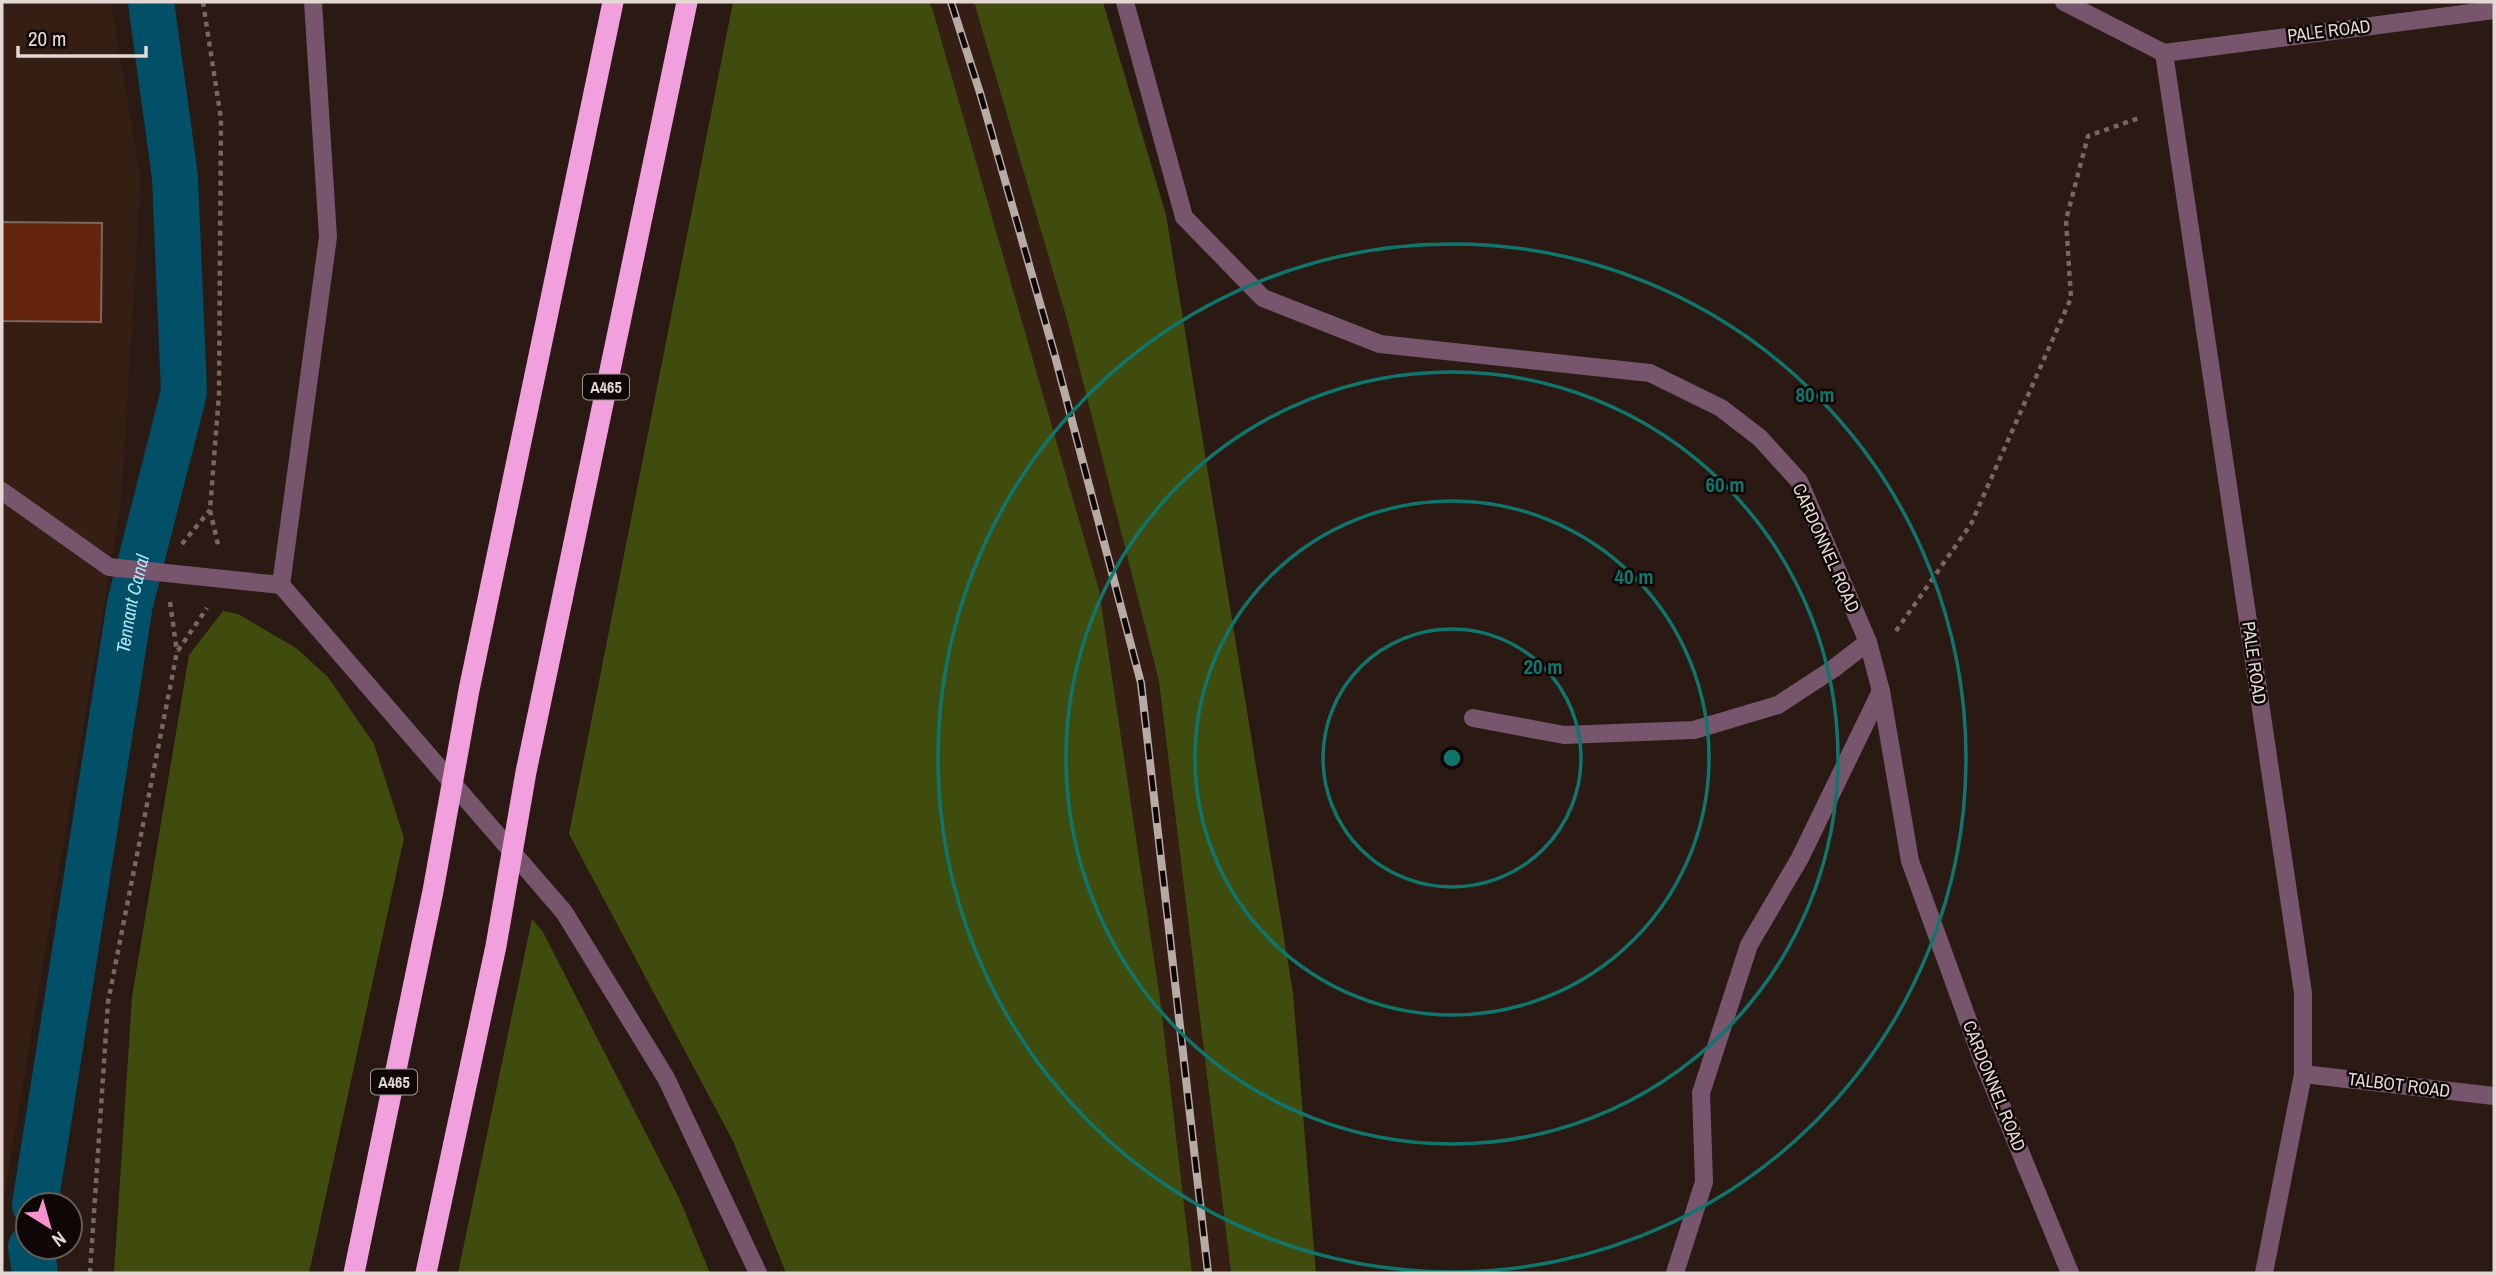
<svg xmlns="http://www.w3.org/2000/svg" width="2496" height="1275" viewBox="0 0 2496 1275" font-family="'Archivo Narrow',sans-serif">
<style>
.built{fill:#351f15}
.green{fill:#3f4c0d}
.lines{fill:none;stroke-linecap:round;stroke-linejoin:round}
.canal{stroke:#025067;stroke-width:46}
.building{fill:#65240e;stroke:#7b6660;stroke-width:2}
.path{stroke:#766761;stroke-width:4.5;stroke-dasharray:5 5;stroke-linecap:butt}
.lane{stroke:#76556d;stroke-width:18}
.street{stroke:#76556d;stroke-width:18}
.highway{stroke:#f29fde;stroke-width:21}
.rail-casing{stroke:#b7aba5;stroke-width:8}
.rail{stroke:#0e0705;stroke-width:5;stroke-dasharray:16;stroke-linecap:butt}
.ring{fill:none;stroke:#0f766e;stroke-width:3.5}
.labels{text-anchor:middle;stroke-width:5;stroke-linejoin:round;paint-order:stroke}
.shield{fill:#0e0705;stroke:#a49995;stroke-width:2}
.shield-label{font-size:16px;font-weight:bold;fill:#e4d8d3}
.street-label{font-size:18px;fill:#e4d8d3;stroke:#0e0705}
.water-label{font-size:19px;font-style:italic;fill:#b1e7fc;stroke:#0e0705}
.centre{fill:#0f766e;stroke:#0e0705;stroke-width:3.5}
.ring-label{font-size:21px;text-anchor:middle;font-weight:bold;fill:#0f766e;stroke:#0e0705;stroke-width:5;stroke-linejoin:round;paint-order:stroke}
</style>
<rect width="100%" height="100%" fill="#2a1a13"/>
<g class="built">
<polygon points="2,2 111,2 141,181 121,503 2,1208"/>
<polygon points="929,2 974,2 1068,323 1159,681 1231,1273 1192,1273 1160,999 1099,590"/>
</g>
<g class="green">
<polygon points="733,2 929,2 932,8 1099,590 1160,999 1192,1273 786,1273 733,1141 569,834"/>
<polygon points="974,2 1103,2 1166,215 1293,993 1316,1273 1231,1273 1159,681 1068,323"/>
<polygon points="223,611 238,614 296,648 328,677 374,744 404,838 309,1273 114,1273 132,997 189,655"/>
<polygon points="532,919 543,932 679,1198 710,1273 458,1273"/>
</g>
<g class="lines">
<g class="canal">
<path id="s1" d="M35,1205L130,604L184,392L175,177L151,2"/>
<polyline points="31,1247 35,1273"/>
</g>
</g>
<polygon class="building" points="2,222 102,223 101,322 2,321"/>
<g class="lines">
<g class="path">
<polyline points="203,2 221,119 219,394 210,510 219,549"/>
<polyline points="182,544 210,510"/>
<polyline points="170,602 177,652"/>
<polyline points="1896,631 1971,524 2071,298 2066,220 2088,136 2142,117"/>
<polyline points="90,1273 108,1002 177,652 207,608"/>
</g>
<g class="lane">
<polyline points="1125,2 1184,217"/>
<polyline points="2,491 109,567 281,585 328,237 313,2"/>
<polyline points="1675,1273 1704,1182 1701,1093 1749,945 1800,858 1881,691"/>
</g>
<g class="street">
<polyline points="2064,2 2164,53"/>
<polyline points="1184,217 1263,298 1380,344 1650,373 1721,408 1760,438 1799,481 1868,642 1881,691 1910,861 1982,1059 2070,1273"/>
<polyline points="281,585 564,912 666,1078 758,1273"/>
<polyline points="1473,718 1564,735 1694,730 1778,705 1833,669 1868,642"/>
<polyline points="2303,1074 2494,1096"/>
<polyline points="2264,1273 2303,1074 2303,993 2164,53 2494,10"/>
</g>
<g class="highway">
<polyline points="354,1273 433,891 469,690 613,2"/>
<polyline points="426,1273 496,946 526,772 687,2"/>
</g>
<defs>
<polyline id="rail" points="951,2 981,96 1055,356 1141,683 1208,1273"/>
</defs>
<use href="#rail" class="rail-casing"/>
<use href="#rail" class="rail"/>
</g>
<g class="ring">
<circle cx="1452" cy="758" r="129"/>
<circle cx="1452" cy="758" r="257"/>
<circle cx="1452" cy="758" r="386"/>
<circle cx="1452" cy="758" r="514"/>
</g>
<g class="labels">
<g class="shield">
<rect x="583" y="374.5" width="46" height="25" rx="5"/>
<rect x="371" y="1069.5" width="46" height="25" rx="5"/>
</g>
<g class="shield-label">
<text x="606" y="393">A465</text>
<text x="394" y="1088">A465</text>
</g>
<g class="street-label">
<text transform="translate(2329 31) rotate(-7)" y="6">PALE ROAD</text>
<text transform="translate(1826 548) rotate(66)" y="6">CARDONNEL ROAD</text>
<text transform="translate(2254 663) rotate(82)" y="6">PALE ROAD</text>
<text transform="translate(2399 1085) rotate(7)" y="6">TALBOT ROAD</text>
<text transform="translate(1994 1086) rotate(68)" y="6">CARDONNEL ROAD</text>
</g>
<g class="water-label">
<text dy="7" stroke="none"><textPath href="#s1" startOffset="609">Tennant Canal</textPath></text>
</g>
</g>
<circle cx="1452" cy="758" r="10" class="centre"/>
<g class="ring-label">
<text x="1815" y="402">80 m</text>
<text x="1725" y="492">60 m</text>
<text x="1634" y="584">40 m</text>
<text x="1543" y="674">20 m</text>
</g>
<rect width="2496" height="1275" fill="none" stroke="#e4d8d3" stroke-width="7"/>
<g transform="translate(49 1226) rotate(143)"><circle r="33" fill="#0e0705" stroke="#645b57" stroke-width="2"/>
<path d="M0-5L12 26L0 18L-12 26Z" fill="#f790ce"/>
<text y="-10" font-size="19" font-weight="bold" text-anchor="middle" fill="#e4d8d3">N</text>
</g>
<path d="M18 46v10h128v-10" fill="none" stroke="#e4d8d3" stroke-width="3.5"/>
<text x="28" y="46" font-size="21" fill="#e4d8d3" stroke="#0e0705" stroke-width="5" paint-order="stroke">20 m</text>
</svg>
